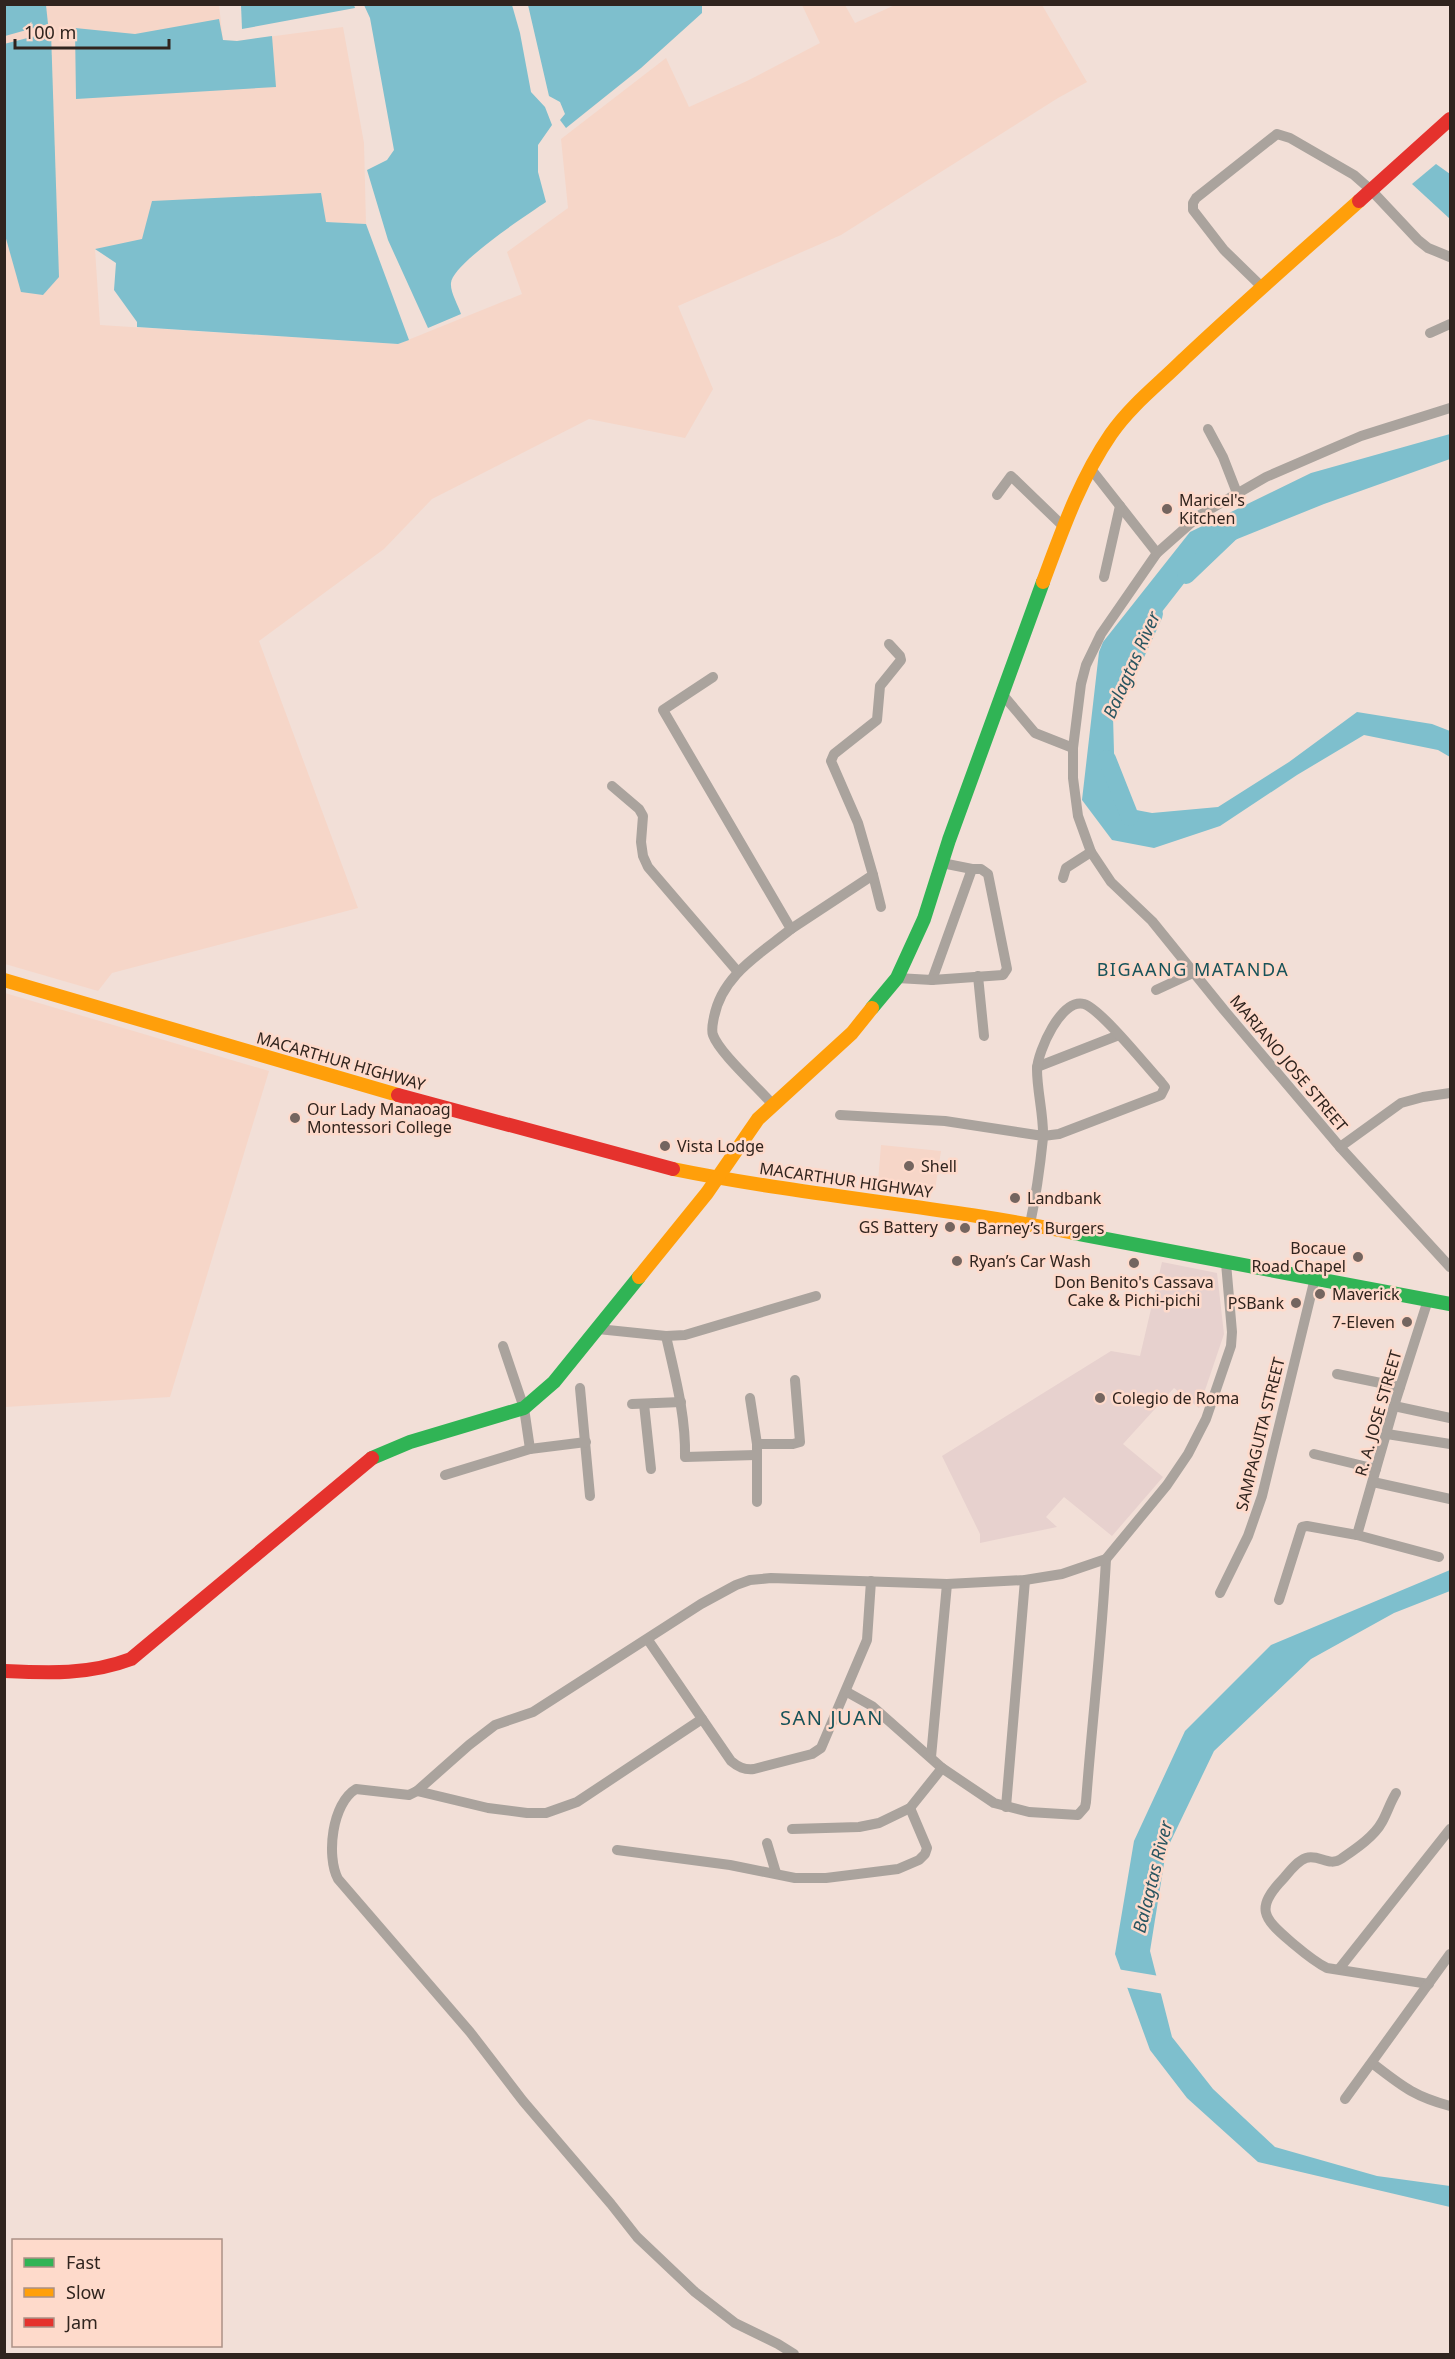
<svg xmlns="http://www.w3.org/2000/svg" width="1455" height="2359" viewBox="0 0 1455 2359" font-family="'Noto Sans',sans-serif">
<style>
.built{fill:#f6d6c8}
.education{fill:#e7d1ce}
.water{fill:#7ebfcd}
.pier{fill:#f2dfd7}
.lines{fill:none;stroke-linecap:round;stroke-linejoin:round}
.river{stroke:#7ebfcd;stroke-width:18}
.street{stroke:#aaa39d;stroke-width:10}
.fast{stroke:#30b455;stroke-width:14}
.slow{stroke:#ff9f0a;stroke-width:14}
.jam{stroke:#e5322d;stroke-width:14}
.poi-dot{fill:#74655f;stroke:#fedacb;stroke-width:2}
.labels{text-anchor:middle;stroke-width:5;stroke-linejoin:round;paint-order:stroke}
.poi-label{font-size:16px;fill:#30241e;stroke:#fedacb;text-anchor:start}
.street-label{font-size:16px;fill:#30241e;stroke:#fedacb}
.water-label{font-size:18px;font-style:italic;fill:#295560;stroke:#fedacb}
.neighbourhood-label{font-size:18px;letter-spacing:1.5px;fill:#18535a;stroke:#fedacb}
.quarter-label{font-size:20px;letter-spacing:1.5px;fill:#18535a;stroke:#fedacb}
</style>
<rect width="100%" height="100%" fill="#f2dfd7"/>
<g class="built">
<polygon points="4,5 219,5 223,40 237,41 343,27 364,143 366,224 325,222 142,240 95,249 100,325 398,344 522,294 507,252 568,208 561,139 666,58 689,107 747,81 820,43 802,5 845,5 855,23 895,5 1042,5 1087,82 1058,98 841,235 678,306 713,389 685,438 589,419 432,499 384,549 259,641 358,908 112,973 98,991 5,964"/>
<polygon points="5,993 269,1071 170,1397 5,1407"/>
<polygon points="881,1145 941,1151 935,1190 878,1182"/>
</g>
<polygon class="education" points="1162,1262 1217,1273 1224,1334 1199,1408 1174,1388 1123,1444 1163,1477 1112,1536 1064,1497 1046,1517 1057,1527 980,1543 980,1534 942,1456 1111,1351 1140,1356"/>
<g class="water">
<polygon points="5,4 46,5 48,24 5,36"/>
<polygon points="354,5 355,8 242,29 241,5"/>
<path d="M364,5H512L520,33L531,92L545,107L552,125L538,145V172L546,202C528,214 452,264 451,283C450,292 458,305 461,314L428,328L388,240L367,170L387,160L394,150L370,18Z"/>
<polygon points="528,5 702,5 702,13 641,68 566,128 560,120 565,114 560,102 549,96"/>
<polygon points="219,19 223,40 237,41 272,36 276,87 76,99 75,28 135,34"/>
<polygon points="51,32 59,277 43,295 21,292 5,235 4,44"/>
<polygon points="1436,164 1450,174 1450,219 1412,184"/>
<polygon points="321,193 326,222 366,224 409,340 398,344 137,327 137,322 114,290 116,263 95,249 142,239 152,201"/>
<polygon points="1450,434 1450,459 1324,504 1210,550 1126,658 1113,716 1115,788 1131,809 1152,813 1218,807 1289,762 1357,712 1432,724 1450,731 1450,757 1438,750 1364,735 1297,775 1220,826 1154,848 1112,840 1082,800 1099,652 1103,642 1190,532 1311,473"/>
<polygon points="1450,1570 1450,1591 1394,1613 1311,1659 1214,1751 1166,1851 1150,1951 1172,2037 1213,2089 1275,2147 1377,2176 1450,2186 1450,2207 1258,2162 1187,2098 1150,2050 1115,1954 1134,1841 1185,1731 1271,1645"/>
</g>
<polygon class="pier" points="1117,1969 1159,1976 1164,1994 1123,1987"/>
<g class="lines">
<g class="river">
<polyline points="1186,575 1231,532"/>
<polyline points="1109,712 1154,614"/>
<polyline points="1107,759 1130,817"/>
</g>
<g class="street">
<polyline points="1262,287 1224,250 1193,210 1193,203 1196,198 1277,134 1290,138 1354,175 1371,190 1418,240 1428,248 1450,257"/>
<polyline points="1430,333 1450,324"/>
<polyline points="1450,408 1361,436 1266,477 1200,515 1157,553 1101,634 1086,665 1081,684 1073,748 1073,778 1078,816 1091,852 1111,882 1152,921 1224,1010 1340,1147 1450,1267"/>
<polyline points="1208,429 1223,457 1237,493"/>
<polyline points="1091,469 1157,553"/>
<polyline points="997,495 1011,476 1065,528"/>
<polyline points="1104,577 1120,506"/>
<path d="M713,677L663,710L791,929C760,954 722,975 714,1017C713,1023 711,1029 713,1035C720,1054 759,1088 773,1105"/>
<polyline points="1003,695 1035,733 1073,748"/>
<polyline points="612,786 639,809 643,816 641,842 643,856 648,867 738,972"/>
<polyline points="873,875 881,907"/>
<polyline points="1063,878 1066,868 1091,852"/>
<polyline points="791,929 873,875 858,823 831,761 834,754 877,720 880,686 901,660 900,656 889,644"/>
<polyline points="978,976 984,1036"/>
<polyline points="897,978 932,980 972,869"/>
<polyline points="932,980 1003,975 1007,969 988,874 981,869 972,869 942,863"/>
<polyline points="1156,990 1195,972"/>
<polyline points="1037,1067 1119,1035"/>
<path d="M840,1115L945,1121L1043,1136L1059,1134L1161,1095L1165,1087L1161,1082C1147,1067 1101,1009 1084,1004C1061,998 1038,1051 1037,1069C1037,1092 1044,1116 1043,1138C1040,1167 1036,1196 1030,1224"/>
<polyline points="1340,1147 1401,1103 1423,1097 1450,1093"/>
<polyline points="598,1329 666,1336 685,1335 816,1296"/>
<path d="M666,1336C675,1376 686,1416 685,1457L756,1455"/>
<polyline points="503,1346 524,1408 530,1449"/>
<polyline points="1337,1374 1400,1387"/>
<polyline points="580,1388 590,1496"/>
<polyline points="750,1398 757,1444 757,1502"/>
<polyline points="632,1404 681,1402"/>
<polyline points="644,1404 651,1469"/>
<polyline points="1394,1406 1450,1418"/>
<polyline points="1387,1434 1450,1444"/>
<polyline points="757,1444 793,1444 800,1442 795,1380"/>
<polyline points="1314,1454 1376,1469"/>
<polyline points="445,1475 530,1449 586,1442"/>
<polyline points="1373,1482 1450,1499"/>
<polyline points="1357,1535 1394,1406 1428,1300"/>
<polyline points="1220,1593 1248,1536 1262,1496 1315,1278"/>
<polyline points="1279,1600 1302,1527 1307,1526 1357,1535 1439,1557"/>
<path d="M648,1640L731,1761C738,1767 744,1770 754,1769L812,1754L821,1748L867,1640L871,1581"/>
<path d="M847,1692L872,1706L942,1768L994,1803L1029,1812L1078,1815L1085,1807L1086,1802C1092,1721 1102,1640 1106,1559"/>
<polyline points="931,1757 947,1584"/>
<polyline points="417,1791 488,1808 527,1813 546,1813 577,1802 702,1719"/>
<path d="M1396,1793C1390,1803 1387,1813 1382,1822C1374,1837 1354,1850 1341,1859C1329,1867 1319,1854 1306,1858C1297,1861 1289,1872 1283,1879C1255,1908 1263,1918 1290,1941C1302,1951 1313,1961 1327,1968L1429,1984"/>
<polyline points="1006,1807 1025,1580"/>
<polyline points="792,1829 859,1827 879,1823 910,1808 942,1768"/>
<polyline points="767,1843 776,1873"/>
<polyline points="617,1850 730,1865 795,1878 826,1878 898,1869 919,1860 925,1854 927,1848 910,1808"/>
<polyline points="1339,1969 1450,1829"/>
<path d="M1372,2063C1402,2086 1413,2096 1450,2106"/>
<polyline points="1345,2099 1450,1954"/>
<path d="M794,2354L778,2344L735,2323L695,2292L637,2237L611,2204L523,2101L470,2032L338,1879C326,1856 332,1803 356,1789L409,1795L417,1791L469,1745L495,1725L533,1712L701,1604L736,1585L750,1580L771,1578L947,1584L1025,1580L1062,1574L1106,1559L1167,1485L1188,1454L1206,1419L1231,1346L1232,1332L1226,1263"/>
</g>
<g class="fast">
<polyline points="872,1008 897,978 924,919 949,840 1043,582"/>
<polyline points="1074,1233 1450,1304"/>
<polyline points="372,1458 410,1442 524,1408 554,1382 639,1277"/>
</g>
<g class="slow">
<path d="M1043,582C1062,531 1080,479 1111,434C1131,405 1160,383 1184,359C1241,305 1301,253 1359,201"/>
<polyline points="4,980 398,1095"/>
<path d="M673,1169C805,1196 941,1206 1074,1233"/>
<polyline points="639,1277 707,1193 758,1119 852,1033 872,1008"/>
</g>
<g class="jam">
<polyline points="1359,201 1450,119"/>
<polyline points="398,1095 673,1169"/>
<path d="M4,1671C48,1673 89,1675 131,1659L372,1458"/>
</g>
</g>
<g class="poi-dot">
<circle cx="1167" cy="509" r="6"/>
<circle cx="295" cy="1118" r="6"/>
<circle cx="665" cy="1146" r="6"/>
<circle cx="909" cy="1166" r="6"/>
<circle cx="1015" cy="1198" r="6"/>
<circle cx="950" cy="1227" r="6"/>
<circle cx="965" cy="1228" r="6"/>
<circle cx="1358" cy="1257" r="6"/>
<circle cx="957" cy="1261" r="6"/>
<circle cx="1134" cy="1263" r="6"/>
<circle cx="1320" cy="1294" r="6"/>
<circle cx="1296" cy="1303" r="6"/>
<circle cx="1407" cy="1322" r="6"/>
<circle cx="1100" cy="1398" r="6"/>
</g>
<g class="labels">
<g class="poi-label">
<text x="1179" y="506">Maricel's<tspan x="1179" dy="18">Kitchen</tspan></text>
<text x="307" y="1115">Our Lady Manaoag<tspan x="307" dy="18">Montessori College</tspan></text>
<text x="677" y="1152">Vista Lodge</text>
<text x="921" y="1172">Shell</text>
<text x="1027" y="1204">Landbank</text>
<text x="938" y="1233" text-anchor="end">GS Battery</text>
<text x="977" y="1234">Barney’s Burgers</text>
<text x="1346" y="1254" text-anchor="end">Bocaue<tspan x="1346" dy="18">Road Chapel</tspan></text>
<text x="969" y="1267">Ryan’s Car Wash</text>
<text x="1134" y="1288" text-anchor="middle">Don Benito's Cassava<tspan x="1134" dy="18">Cake &amp; Pichi-pichi</tspan></text>
<text x="1332" y="1300">Maverick</text>
<text x="1284" y="1309" text-anchor="end">PSBank</text>
<text x="1395" y="1328" text-anchor="end">7-Eleven</text>
<text x="1112" y="1404">Colegio de Roma</text>
</g>
<g class="street-label">
<text transform="translate(341 1061) rotate(16)" y="6">MACARTHUR HIGHWAY</text>
<text transform="translate(1289 1063) rotate(50)" y="6">MARIANO JOSE STREET</text>
<text transform="translate(846 1180) rotate(8)" y="6">MACARTHUR HIGHWAY</text>
<text transform="translate(1378 1413) rotate(-74)" y="6">R. A. JOSE STREET</text>
<text transform="translate(1260 1434) rotate(-76)" y="6">SAMPAGUITA STREET</text>
</g>
<g class="water-label">
<text transform="translate(1132 665) rotate(-66)" y="6">Balagtas River</text>
<text transform="translate(1153 1877) rotate(-76)" y="6">Balagtas River</text>
</g>
<g class="neighbourhood-label">
<text x="1193" y="976">BIGAANG MATANDA</text>
</g>
<g class="quarter-label">
<text x="832" y="1725">SAN JUAN</text>
</g>
</g>
<rect width="1455" height="2359" fill="none" stroke="#30241e" stroke-width="12"/>
<rect x="12" y="2239" width="210" height="108" fill="#fedacb" stroke="#ac9186" stroke-width="1.5"/>
<rect x="24" y="2258" width="30" height="9" fill="#30b455" stroke="#ac9186" stroke-width="1.5"/>
<text x="66" y="2269" font-size="18" fill="#30241e">Fast</text>
<rect x="24" y="2288" width="30" height="9" fill="#ff9f0a" stroke="#ac9186" stroke-width="1.5"/>
<text x="66" y="2299" font-size="18" fill="#30241e">Slow</text>
<rect x="24" y="2318" width="30" height="9" fill="#e5322d" stroke="#ac9186" stroke-width="1.5"/>
<text x="66" y="2329" font-size="18" fill="#30241e">Jam</text>
<path d="M15 39v9h154v-9" fill="none" stroke="#30241e" stroke-width="3"/>
<text x="24" y="39" font-size="18" fill="#30241e" stroke="#fedacb" stroke-width="4.5" paint-order="stroke">100 m</text>
</svg>
